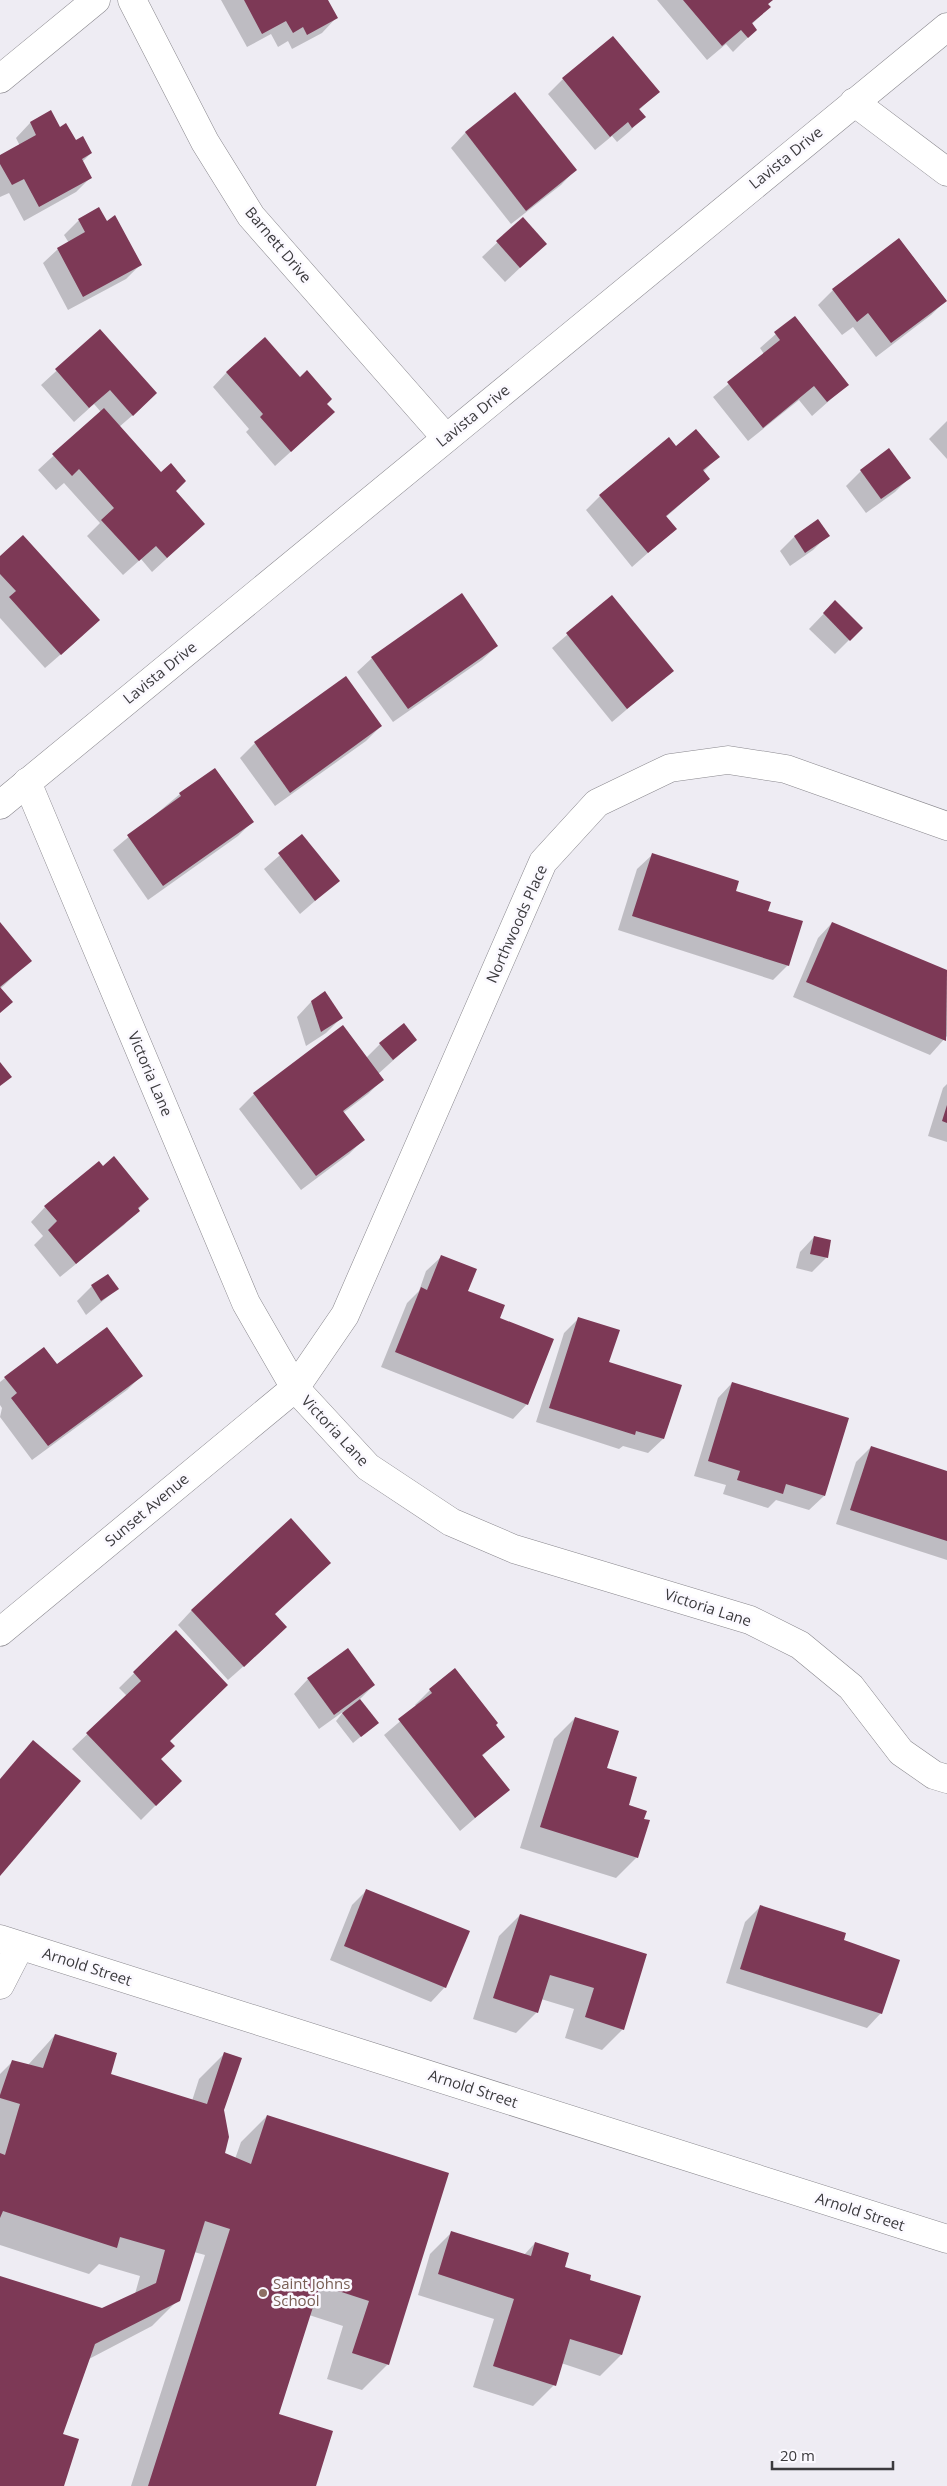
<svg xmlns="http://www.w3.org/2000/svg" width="947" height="2486" viewBox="0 0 947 2486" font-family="'Open Sans',sans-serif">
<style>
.shadow{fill:#0003}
.building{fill:#7d3956}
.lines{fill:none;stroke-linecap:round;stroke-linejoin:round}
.minor-casing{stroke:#89878d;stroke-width:29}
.minor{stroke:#fff;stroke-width:28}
.education-dot{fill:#8d6e63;stroke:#fbf9ff;stroke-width:2}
.labels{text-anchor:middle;stroke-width:5;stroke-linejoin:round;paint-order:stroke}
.street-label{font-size:15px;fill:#3b3a3d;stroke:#fbf9ff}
.education-label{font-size:15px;fill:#785e54;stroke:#fbf9ff;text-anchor:start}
</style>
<rect width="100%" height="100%" fill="#eeecf3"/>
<g class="shadow">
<polygon points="221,0 327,0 336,18 322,33 292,49 288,41 278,47 271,34 247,47"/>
<polygon points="657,0 772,0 767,5 769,7 752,24 756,30 741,44 733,52 726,44 707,60"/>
<polygon points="563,79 658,92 639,110 644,116 630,131 617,142 612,136 595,150 548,94"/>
<polygon points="515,94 575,170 561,185 511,224 451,148 465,133"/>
<polygon points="51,112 59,128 91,153 82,162 90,178 76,192 24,221 9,193 0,197 0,157 20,146 16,138 30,123"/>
<polygon points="522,219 545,244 505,282 482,257"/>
<polygon points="79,220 106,222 141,264 126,279 68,310 43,263 58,249 69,243 64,235"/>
<polygon points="899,239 946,300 931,315 876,357 853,327 842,335 818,305 833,290"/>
<polygon points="794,318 847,385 812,416 799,400 748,441 713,397 764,354 760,348"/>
<polygon points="100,331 141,408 119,427 174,491 189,538 152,572 141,559 123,575 87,536 100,523 64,483 56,490 38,470 101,412 94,404 74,422 41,385"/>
<polygon points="227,372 300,378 326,404 318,427 275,466 246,432 249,429 213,387"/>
<polygon points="947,421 947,459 929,439"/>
<polygon points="676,447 718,457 703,472 709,479 666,517 675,529 632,567 586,510 600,496"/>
<polygon points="861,471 909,478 895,492 866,513 846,486"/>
<polygon points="817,521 828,535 813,550 790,566 780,551 794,537"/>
<polygon points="0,557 83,635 45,668 0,618"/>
<polygon points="612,596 672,671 612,722 552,648"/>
<polygon points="835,602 861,628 835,654 809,629"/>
<polygon points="497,646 482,660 393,722 357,672 372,658"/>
<polygon points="381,726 366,741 275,806 240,758 255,743"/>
<polygon points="180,794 252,822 238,836 148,900 113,850"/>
<polygon points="302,836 338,881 300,914 264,869"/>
<polygon points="652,855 734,892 766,911 788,965 773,980 618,930 637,869"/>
<polygon points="832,923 947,972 947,1036 930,1055 793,997 818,938"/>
<polygon points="0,924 30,961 0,989"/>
<polygon points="311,1002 341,1018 326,1033 306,1046 297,1017"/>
<polygon points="343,1027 366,1058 380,1044 416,1040 378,1074 382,1080 368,1094 343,1113 363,1140 349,1154 301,1190 239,1109 254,1094"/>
<polygon points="947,1084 947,1142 928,1136 943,1088"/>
<polygon points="103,1167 148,1199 124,1225 60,1277 34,1245 43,1236 31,1222 45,1207"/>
<polygon points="814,1237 827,1257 812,1272 796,1268 800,1252"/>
<polygon points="441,1257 467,1291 498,1319 527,1404 513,1419 381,1367 407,1303 419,1291 426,1271"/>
<polygon points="108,1275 117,1289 86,1315 77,1301 92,1286"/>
<polygon points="579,1318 663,1439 648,1453 623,1446 619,1449 536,1422 564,1333"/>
<polygon points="57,1366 141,1376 127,1390 32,1460 0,1417 2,1408 0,1405 0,1382 5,1378"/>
<polygon points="732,1383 824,1496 809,1510 776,1500 768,1508 723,1494 726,1485 694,1476 718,1398"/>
<polygon points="871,1447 947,1472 947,1560 836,1524 856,1462"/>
<polygon points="192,1610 274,1615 271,1642 228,1680 178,1625"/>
<polygon points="176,1632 169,1741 159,1759 180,1781 141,1820 72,1749 127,1696 119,1688"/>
<polygon points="455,1670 503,1736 481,1757 508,1790 460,1831 384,1735 417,1707 415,1705 430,1690"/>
<polygon points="308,1679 374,1685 359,1700 377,1723 353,1743 336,1721 344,1711 319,1729 294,1694"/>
<polygon points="575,1718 627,1806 643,1820 637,1857 616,1878 520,1848 554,1739"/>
<polygon points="367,1890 445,1987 431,2002 330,1960 352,1905"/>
<polygon points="760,1907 842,1940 881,2013 867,2028 726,1983 745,1922"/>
<polygon points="520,1915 646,1955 623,2029 602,2050 565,2038 574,2009 541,1999 537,2012 516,2033 473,2019 499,1936"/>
<polygon points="55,2035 110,2075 192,2101 199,2079 225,2053 223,2154 235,2159 241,2142 267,2116 448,2174 388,2364 362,2390 327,2379 343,2326 309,2315 277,2414 315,2486 131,2486 205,2255 194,2252 178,2300 152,2326 89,2359 61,2435 63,2486 0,2486 0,2277 102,2309 135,2294 140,2276 99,2264 89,2274 0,2245 0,2074 13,2061 28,2065"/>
<polygon points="451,2233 524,2255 535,2243 563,2267 588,2281 640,2297 621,2355 600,2376 561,2363 554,2385 533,2406 473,2387 494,2319 418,2295 430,2254"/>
</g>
<g class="building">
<polygon points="244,0 328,0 338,18 307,35 303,27 293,33 286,21 262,34"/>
<polygon points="683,0 773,0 768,4 771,7 752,23 757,30 748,38 741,30 722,46"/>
<polygon points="613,36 660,92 639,109 646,117 632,128 628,122 610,137 562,78"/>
<polygon points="515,92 577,170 526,211 465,132"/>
<polygon points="51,110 60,127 66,123 76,140 83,136 92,153 82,159 92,178 39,207 24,179 12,185 0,164 0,155 36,135 30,122"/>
<polygon points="99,207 107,221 115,215 142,265 83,297 57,248 85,232 78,219"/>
<polygon points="523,217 547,244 520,268 496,241"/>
<polygon points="899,238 947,301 891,343 868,313 857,322 832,289"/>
<polygon points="795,316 849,385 827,402 814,386 763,428 727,382 780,340 774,332"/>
<polygon points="100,329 157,393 133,416 110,390 89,408 55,369"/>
<polygon points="265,337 300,377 307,370 332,399 327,404 335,412 291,452 260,417 263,414 226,372"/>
<polygon points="104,408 161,472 171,463 186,481 176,491 205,524 167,558 156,546 139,561 101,520 114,508 79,469 72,476 52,454"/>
<polygon points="696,429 720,457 703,470 710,479 666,516 677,529 648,553 599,495 669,437 676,446"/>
<polygon points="889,448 911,478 881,499 860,470"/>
<polygon points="818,519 830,536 805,553 794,536"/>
<polygon points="23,535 100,620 61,655 9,597 16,591 0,574 0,556"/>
<polygon points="462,593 498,646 408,709 371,657"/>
<polygon points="612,595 674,671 627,709 566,633"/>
<polygon points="835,600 863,628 850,641 823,613"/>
<polygon points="346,676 382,726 290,793 254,742"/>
<polygon points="215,768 254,822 163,886 127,835 181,796 179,793"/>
<polygon points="302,834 340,881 315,901 278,853"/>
<polygon points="652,853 739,881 736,891 771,902 768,911 803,921 789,966 632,916"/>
<polygon points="0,922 32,961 0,987 13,1002 0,1013"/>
<polygon points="832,922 947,970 946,1041 806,982"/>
<polygon points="325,991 343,1018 321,1032 311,1001"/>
<polygon points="404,1023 417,1040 393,1060 379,1043"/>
<polygon points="343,1025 384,1080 343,1111 365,1140 316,1176 253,1093"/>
<polygon points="0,1062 12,1077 0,1086"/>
<polygon points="947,1105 947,1123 942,1121"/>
<polygon points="114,1156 149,1199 138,1208 140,1211 76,1264 48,1230 57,1221 44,1206 99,1161 103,1166"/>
<polygon points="814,1236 831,1240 828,1258 810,1254"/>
<polygon points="441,1255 477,1269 468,1291 505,1305 500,1318 554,1339 528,1405 395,1352 421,1287 427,1290"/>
<polygon points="108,1274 119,1289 101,1301 91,1285"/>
<polygon points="578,1317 620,1330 609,1362 682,1385 664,1439 636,1431 635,1435 549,1408"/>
<polygon points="107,1327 143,1376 48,1446 11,1398 17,1393 4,1377 44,1347 57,1364"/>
<polygon points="732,1382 849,1418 825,1496 786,1484 783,1494 737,1480 740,1471 708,1461"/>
<polygon points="871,1446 947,1471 947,1541 850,1510"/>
<polygon points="291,1518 331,1563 275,1614 287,1627 244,1667 191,1610"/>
<polygon points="176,1630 228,1685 170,1741 175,1746 161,1759 182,1781 156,1806 86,1733 141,1681 133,1672"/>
<polygon points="348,1648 375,1685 334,1715 307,1678"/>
<polygon points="455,1668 498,1723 496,1725 505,1737 482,1755 510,1790 475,1818 398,1719 432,1693 429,1689"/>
<polygon points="360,1699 379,1723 361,1737 342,1713"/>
<polygon points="575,1717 619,1731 607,1768 637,1777 629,1805 647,1811 644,1819 650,1820 638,1858 540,1827"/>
<polygon points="33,1740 81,1781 0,1876 0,1779"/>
<polygon points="366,1889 470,1931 446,1988 344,1946"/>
<polygon points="760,1905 846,1933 844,1940 900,1960 882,2014 740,1969"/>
<polygon points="520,1914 647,1954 624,2030 585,2017 594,1988 550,1975 538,2013 493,1998"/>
<polygon points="55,2034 117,2053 111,2074 207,2104 224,2052 242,2058 224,2110 229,2137 225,2153 251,2164 267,2115 449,2173 389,2365 352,2353 369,2301 320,2285 279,2414 333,2431 316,2486 148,2486 230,2229 205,2221 180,2301 95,2344 63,2434 79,2439 64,2486 0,2486 0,2276 102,2308 156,2283 165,2250 120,2237 117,2248 3,2211 0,2218 0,2153 5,2155 20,2104 0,2098 0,2095 12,2060 43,2068"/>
<polygon points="451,2231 531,2256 535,2242 569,2253 565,2267 591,2275 590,2280 641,2296 622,2355 570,2339 556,2386 493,2366 514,2299 438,2274"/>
</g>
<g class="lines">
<defs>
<g id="minor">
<polyline points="132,0 205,142 251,216 446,438"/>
<polyline points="0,79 96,0"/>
<polyline points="854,102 947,172"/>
<polyline points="27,782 246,1303 295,1388 368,1467 451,1522 514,1549 750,1620 800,1645 851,1687 901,1752 934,1775 947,1779"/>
<polyline points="0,805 947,27"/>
<polyline points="0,1632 295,1388 345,1315 543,862 597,803 670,768 728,760 786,769 947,826"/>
<polyline points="0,1939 947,2239"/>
<polyline points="0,1985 20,1946"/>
</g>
</defs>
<use href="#minor" class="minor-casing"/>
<use href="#minor" class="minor"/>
</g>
<circle class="education-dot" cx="263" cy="2293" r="5"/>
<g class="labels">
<g class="street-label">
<text transform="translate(786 158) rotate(-39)" y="5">Lavista Drive</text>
<text transform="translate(278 245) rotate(50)" y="5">Barnett Drive</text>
<text transform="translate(473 416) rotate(-39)" y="5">Lavista Drive</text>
<text transform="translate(160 673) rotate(-39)" y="5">Lavista Drive</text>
<text transform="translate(517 924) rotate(-66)" y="5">Northwoods Place</text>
<text transform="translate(150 1074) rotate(67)" y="5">Victoria Lane</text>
<text transform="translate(335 1431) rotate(47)" y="5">Victoria Lane</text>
<text transform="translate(147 1510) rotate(-40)" y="5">Sunset Avenue</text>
<text transform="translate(708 1608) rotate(18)" y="5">Victoria Lane</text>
<text transform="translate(87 1967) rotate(18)" y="5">Arnold Street</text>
<text transform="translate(473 2089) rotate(18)" y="5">Arnold Street</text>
<text transform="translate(860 2212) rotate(18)" y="5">Arnold Street</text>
</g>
<g class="education-label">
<text x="273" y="2289">Saint Johns<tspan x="273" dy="17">School</tspan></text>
</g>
</g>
<path d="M772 2461v8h121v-8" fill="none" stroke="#3b3a3d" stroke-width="2.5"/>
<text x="780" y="2461" font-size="15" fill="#3b3a3d" stroke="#fbf9ff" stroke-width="4" paint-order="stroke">20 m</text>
</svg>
